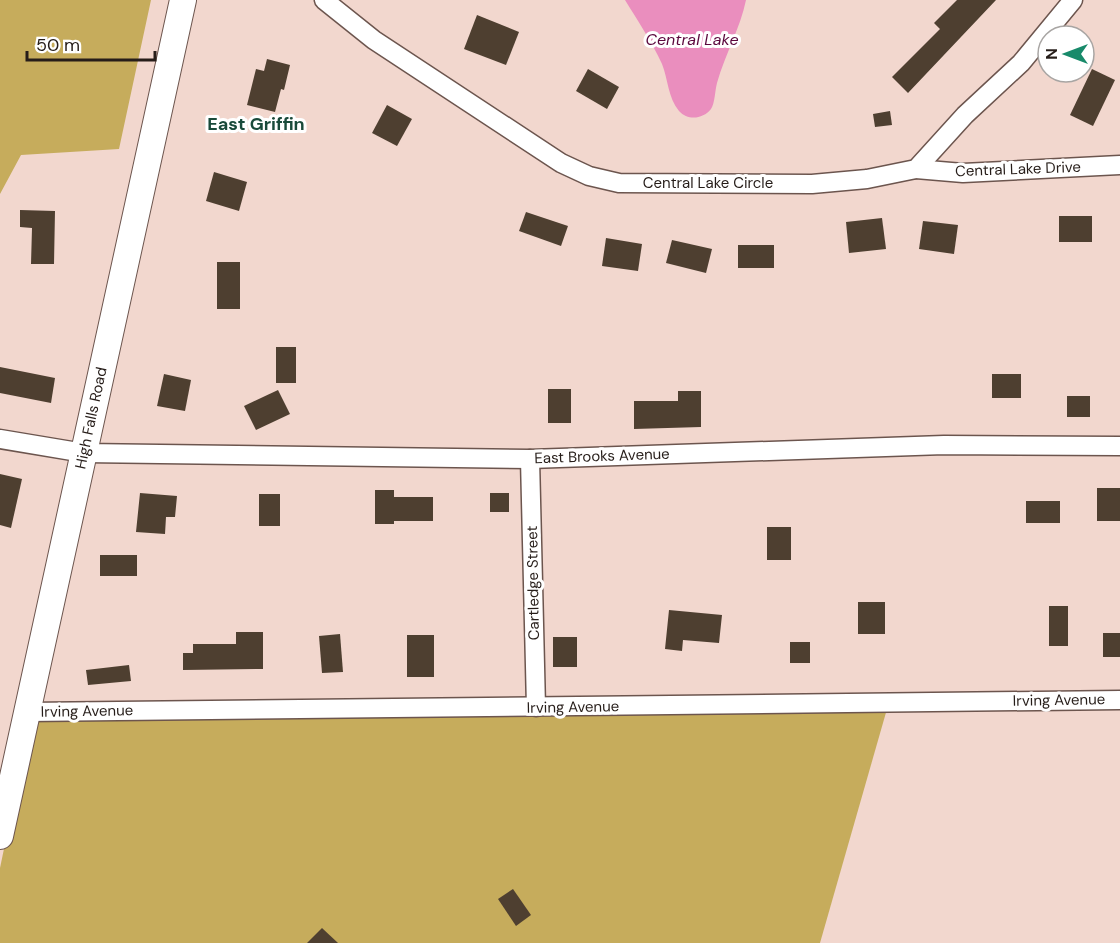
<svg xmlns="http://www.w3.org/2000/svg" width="1120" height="943" viewBox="0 0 1120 943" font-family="'DM Sans',sans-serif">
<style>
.green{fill:#c6ac5c}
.water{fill:#ea8ebe}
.building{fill:#4e3f30}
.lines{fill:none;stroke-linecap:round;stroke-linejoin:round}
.street-casing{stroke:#6c554e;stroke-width:21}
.secondary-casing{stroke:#6c554e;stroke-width:28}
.street{stroke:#fff;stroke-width:18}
.secondary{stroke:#fff;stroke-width:26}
.labels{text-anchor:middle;stroke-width:6;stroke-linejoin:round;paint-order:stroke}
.street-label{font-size:15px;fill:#261d19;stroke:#fff}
.water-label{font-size:16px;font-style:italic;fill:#5b073d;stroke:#fff}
.quarter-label{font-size:18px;font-weight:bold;fill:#194a3a;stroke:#fff}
</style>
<rect width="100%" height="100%" fill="#f2d7ce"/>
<g class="green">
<polygon points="0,0 151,0 119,149 21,155 0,194"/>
<polygon points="889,702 820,943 0,943 0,868 32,715"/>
</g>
<path class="water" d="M625,0H746C740,29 725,54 717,83C715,90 715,103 711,109C703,119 688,121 679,111C668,98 668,79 662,64C652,42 638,21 625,0Z"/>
<g class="building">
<polygon points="957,0 996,0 908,93 892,77 940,29 934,23"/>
<polygon points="477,15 519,32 506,65 464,49"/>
<polygon points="267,59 290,65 284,90 281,89 275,112 247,105 256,69 264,71"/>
<polygon points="588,69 619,87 607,109 576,91"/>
<polygon points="1092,69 1115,80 1093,126 1070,115"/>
<polygon points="387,105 412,119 397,146 372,133"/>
<polygon points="890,111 892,125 875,127 873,114"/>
<polygon points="214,172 247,182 239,211 206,201"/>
<polygon points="20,210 55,211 54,264 31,264 32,228 20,227"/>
<polygon points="526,212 568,226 561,246 519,231"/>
<rect x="1059" y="216" width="33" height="26"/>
<polygon points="882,218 886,249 849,253 846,222"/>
<polygon points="923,221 958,225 954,254 919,249"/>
<polygon points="606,238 642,244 638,271 602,266"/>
<polygon points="672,240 712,249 706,273 666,263"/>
<rect x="738" y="245" width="36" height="23"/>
<rect x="217" y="262" width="23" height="47"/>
<rect x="276" y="347" width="20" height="36"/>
<polygon points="0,367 55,378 51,403 0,393"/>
<polygon points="164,374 191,380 185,411 157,406"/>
<rect x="992" y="374" width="29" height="24"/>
<rect x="548" y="389" width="23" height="34"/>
<polygon points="278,390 290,414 256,430 244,406"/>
<polygon points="678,391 701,391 701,427 634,429 634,401 678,401"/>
<rect x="1067" y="396" width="23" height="21"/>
<polygon points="0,474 22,479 11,528 0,525"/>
<rect x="1097" y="488" width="23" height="33"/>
<polygon points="375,490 394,490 394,497 433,497 433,521 394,521 394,524 375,524"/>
<polygon points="140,493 177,496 175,517 166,517 165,534 136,532"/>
<rect x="490" y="493" width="19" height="19"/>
<rect x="259" y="494" width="21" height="32"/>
<rect x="1026" y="501" width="34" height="22"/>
<rect x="767" y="527" width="24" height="33"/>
<rect x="100" y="555" width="37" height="21"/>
<rect x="858" y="602" width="27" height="32"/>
<rect x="1049" y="606" width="19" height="40"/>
<polygon points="669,610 722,615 719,643 683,640 682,651 665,649"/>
<polygon points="236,632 263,632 263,669 183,670 183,653 193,653 193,644 236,644"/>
<rect x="1103" y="633" width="17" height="24"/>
<polygon points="340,634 343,672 322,673 319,636"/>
<rect x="407" y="635" width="27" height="42"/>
<rect x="553" y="637" width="24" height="30"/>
<rect x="790" y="642" width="20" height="21"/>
<polygon points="129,665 131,681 88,685 86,670"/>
<polygon points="513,889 531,915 516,926 498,899"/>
<polygon points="322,928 338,943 307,943"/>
</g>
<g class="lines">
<defs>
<g id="street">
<polyline points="324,0 374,40 561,163 589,176 619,183 812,184 867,179 916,169 965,115 1021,63 1073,0"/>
<polyline points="916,169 963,173 1120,165"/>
<polyline points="0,439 84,453 530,459 944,445 1120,446"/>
<polyline points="530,459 536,707"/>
<polyline points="27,712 1120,700"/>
</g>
<polyline id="secondary" points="0,836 183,0"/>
</defs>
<use href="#street" class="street-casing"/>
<use href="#secondary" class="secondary-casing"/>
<use href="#street" class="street"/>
<use href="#secondary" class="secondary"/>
</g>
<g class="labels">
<g class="street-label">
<text transform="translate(1018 169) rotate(-2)" y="5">Central Lake Drive</text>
<text x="708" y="188">Central Lake Circle</text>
<text transform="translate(91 418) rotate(-78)" y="5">High Falls Road</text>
<text transform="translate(602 456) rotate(-2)" y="5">East Brooks Avenue</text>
<text transform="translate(533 583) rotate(-91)" y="5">Cartledge Street</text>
<text transform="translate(1059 700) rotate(-1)" y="5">Irving Avenue</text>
<text transform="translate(573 707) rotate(-1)" y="5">Irving Avenue</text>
<text transform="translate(87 711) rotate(-1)" y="5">Irving Avenue</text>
</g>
<g class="water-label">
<text x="692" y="45">Central Lake</text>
</g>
<g class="quarter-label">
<text x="256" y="130">East Griffin</text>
</g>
</g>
<g transform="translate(1066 54) rotate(270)"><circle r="28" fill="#ffffff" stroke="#a8a5a3" stroke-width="1.5"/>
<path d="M0-4.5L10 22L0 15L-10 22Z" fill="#188a6a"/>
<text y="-9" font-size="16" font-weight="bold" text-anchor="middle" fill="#261d19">N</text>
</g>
<path d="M27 51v9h128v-9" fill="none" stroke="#261d19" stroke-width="3"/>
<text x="36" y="51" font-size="18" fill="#261d19" stroke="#ffffff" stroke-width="4.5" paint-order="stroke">50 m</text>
</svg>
